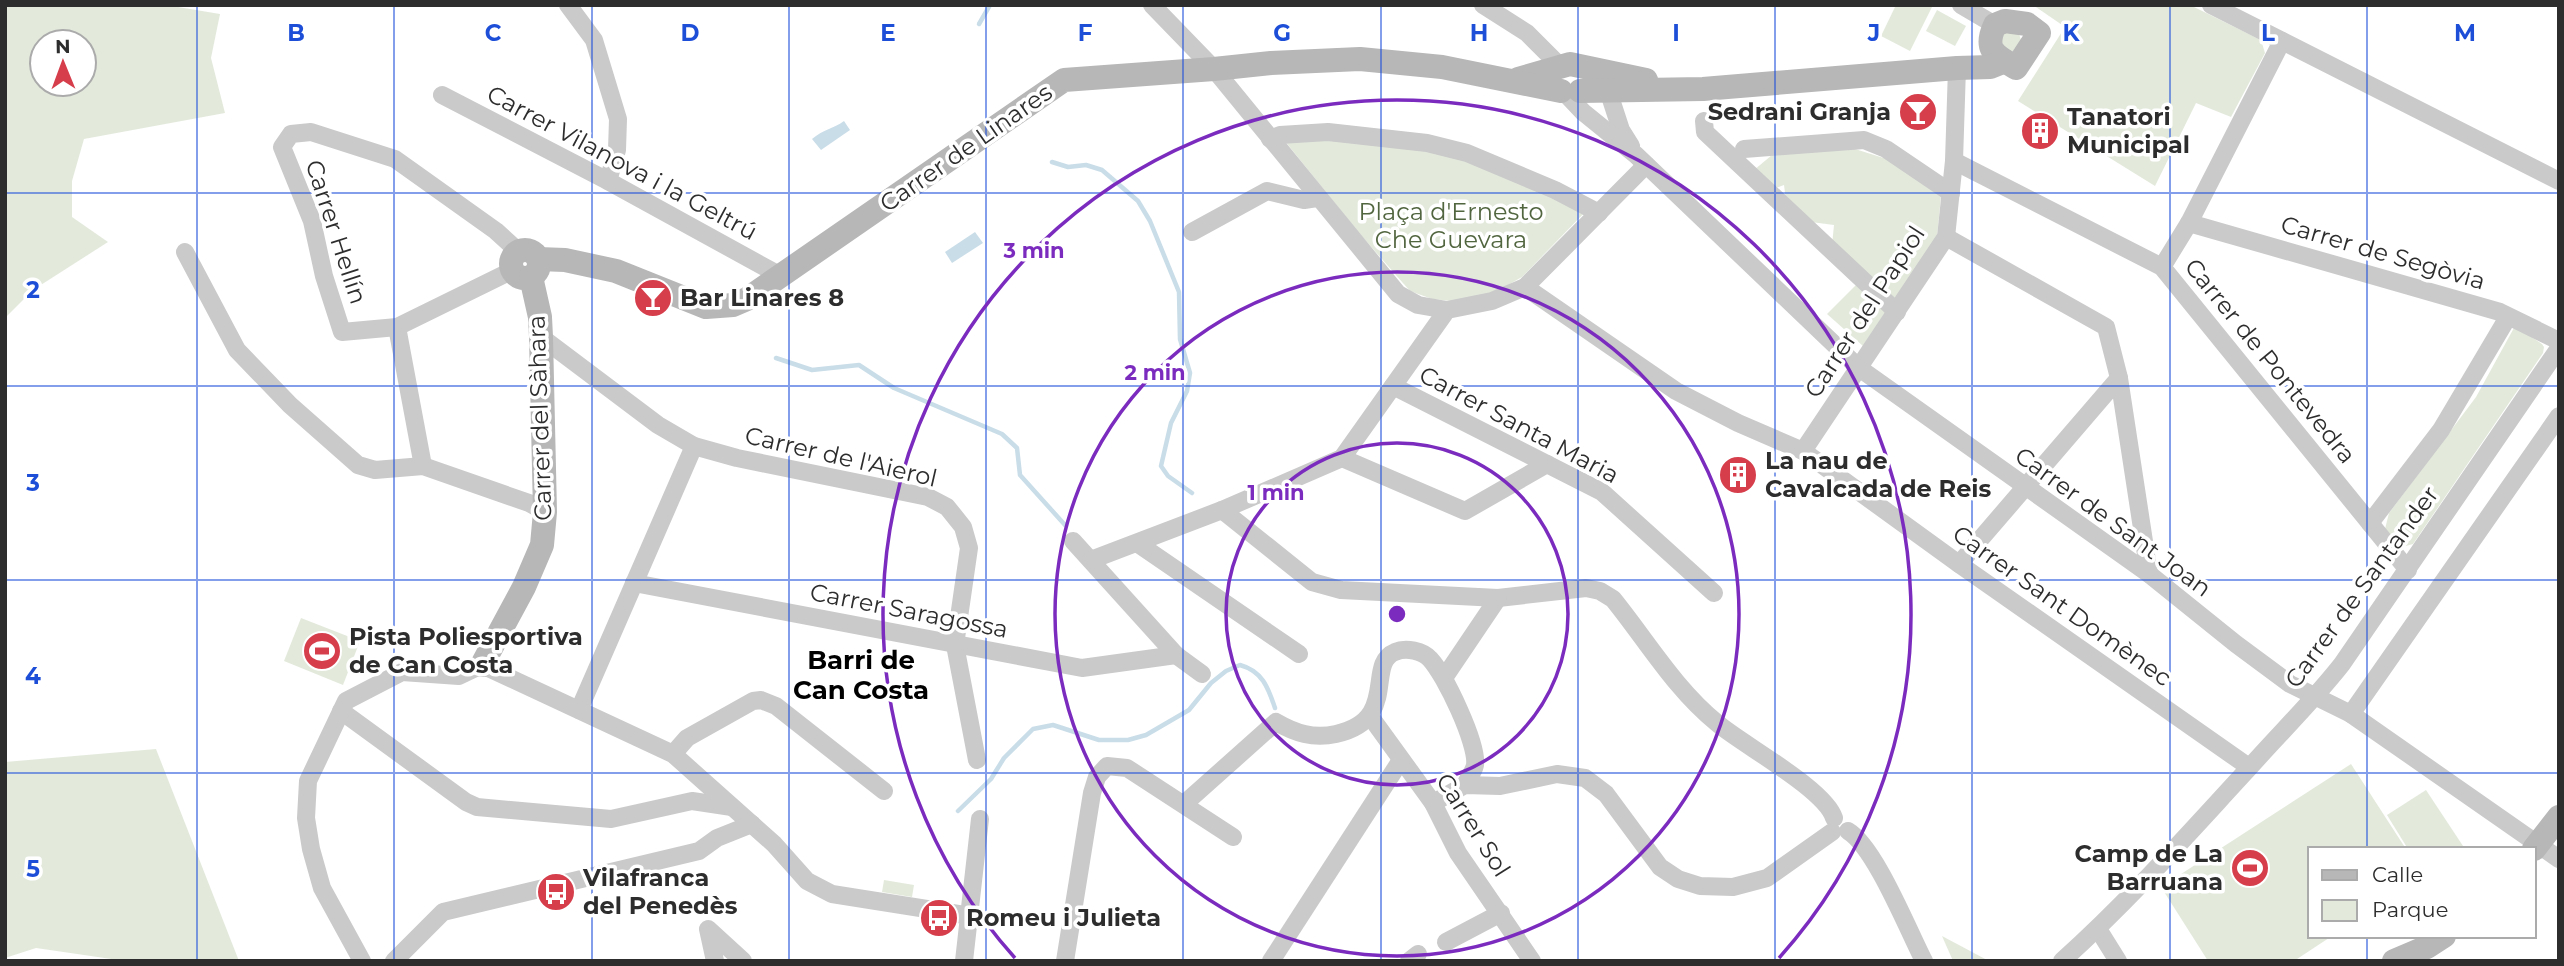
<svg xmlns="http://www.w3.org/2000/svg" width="2564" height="966" viewBox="0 0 2564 966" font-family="Montserrat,sans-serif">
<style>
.green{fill:#e3eadc;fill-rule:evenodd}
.water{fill:#c9dde8}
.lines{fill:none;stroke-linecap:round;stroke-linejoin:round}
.stream{stroke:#c9dde8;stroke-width:4.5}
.street{stroke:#cacaca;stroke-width:18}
.secondary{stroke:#b7b7b7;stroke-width:24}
.grid{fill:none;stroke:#1d4ed8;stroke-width:2;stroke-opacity:0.55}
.ring{fill:none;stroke:#7b2cbf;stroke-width:3.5}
.labels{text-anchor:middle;stroke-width:7;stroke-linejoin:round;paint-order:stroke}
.poi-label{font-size:24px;font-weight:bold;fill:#2d2d2d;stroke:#fff;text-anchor:start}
.street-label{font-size:24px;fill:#2d2d2d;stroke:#fff}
.park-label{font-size:24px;fill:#51653f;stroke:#fff}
.neighbourhood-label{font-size:26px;font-weight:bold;fill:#000;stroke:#fff}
.grid-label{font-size:23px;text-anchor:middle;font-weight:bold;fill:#1d4ed8;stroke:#fff;stroke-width:7;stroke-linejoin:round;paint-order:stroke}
.centre{fill:#7b2cbf;stroke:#fff;stroke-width:3.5}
.ring-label{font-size:21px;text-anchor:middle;font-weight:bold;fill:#7b2cbf;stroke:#fff;stroke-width:7;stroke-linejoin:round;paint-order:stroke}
</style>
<rect width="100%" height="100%" fill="#fff"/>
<g class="green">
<path d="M5,5H166L220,14L211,58L225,113L84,139L72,181V217L108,242L33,290L5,318ZM42,42H84V84H42Z"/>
<polygon points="1896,5 1933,5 1910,51 1881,36"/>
<polygon points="2033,5 2190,5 2261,40 2265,53 2231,117 2196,103 2155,186 2018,101 2065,27"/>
<polygon points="1937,10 1966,26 1955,46 1926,31"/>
<polygon points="2001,32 2019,34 2021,40 2013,51 2007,52 1998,35"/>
<polygon points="1280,135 1427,143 1590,207 1522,277 1501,289 1462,302 1432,299 1410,291 1359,233"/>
<polygon points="1855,149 1890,160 1941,196 1937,237 1863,346 1827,314 1857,284 1832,245 1834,225 1811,222 1786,201 1784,185 1773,189 1754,170 1772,155"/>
<polygon points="2515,326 2542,344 2544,347 2543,353 2413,544 2406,546 2393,539 2385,529 2389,513 2476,397"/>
<polygon points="301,618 360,641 343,685 284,661"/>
<polygon points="156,749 239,961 125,961 36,948 5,958 5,762"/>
<polygon points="2351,764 2406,849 2310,849 2310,936 2332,936 2294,961 2208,961 2161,887"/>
<polygon points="2426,790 2465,849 2408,849 2387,815"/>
<polygon points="884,880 914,885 912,897 882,892"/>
<polygon points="1942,936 1989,961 1953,961"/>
</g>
<g class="water">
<path d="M844,121L850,130L821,150L812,139C824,129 833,129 844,121Z"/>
<polygon points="975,232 983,243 952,263 945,252"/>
</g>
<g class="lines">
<g class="stream">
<polyline points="979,24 990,5"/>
<polyline points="1052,162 1068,167 1086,165 1102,170 1138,201 1150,221 1179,292 1180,339 1190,373 1187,391 1171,423 1161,466 1168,476 1192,493"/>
<polyline points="776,358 812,370 859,365 894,388 1002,434 1017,448 1020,475 1065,525"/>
<path d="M958,811L991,779L1004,758L1033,729L1053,725L1099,740H1128L1146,735L1189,710L1211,683L1226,671L1240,665C1262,671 1268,687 1275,708"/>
</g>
<g class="street">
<polyline points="568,5 594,40 618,119 617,150 608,181"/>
<polyline points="1152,5 1214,69 1398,294 1418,305 1447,310"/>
<polyline points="1483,5 1527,33 1561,67"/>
<polyline points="1961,5 1995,25"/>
<polyline points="2211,5 2559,181"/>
<polyline points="1605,81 1621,130 1631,146"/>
<polyline points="1566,94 1583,112 1636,155 1859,368 2149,574 2236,644 2290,684 2351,714 2559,859"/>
<polyline points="442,95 608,181 779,275"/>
<polyline points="1704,121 1705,132 1897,312"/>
<polyline points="1270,139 1280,135 1328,132 1427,143 1467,153 1555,190 1599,213"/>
<polyline points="1744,149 1864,140 1886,149 1951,193"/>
<polyline points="1954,161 2162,267 2408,570"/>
<polyline points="2189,223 2500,312 2559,341"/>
<polyline points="1192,232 1267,191 1304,200 1317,198"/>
<polyline points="1946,237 2106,327 2119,378 2149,574"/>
<polyline points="185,252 237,350 290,405 358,465 375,470 423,466 529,503 545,512"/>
<polyline points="2162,267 2189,223 2282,41"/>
<polyline points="513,270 397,327 342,332 324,276 312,221 282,147 291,134 311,132 395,159 496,231 519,252"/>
<polyline points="1525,287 1676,391 1738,423 1803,451 1959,564 2249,767"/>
<polyline points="397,327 423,466"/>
<polyline points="541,337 658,425 694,446 737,458 928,497 947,507 963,527 969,548 955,645 977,760"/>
<polyline points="1393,386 1602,492 1714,593"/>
<polyline points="1803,451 1946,237 1954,161 1957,68"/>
<polyline points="1342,458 1465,511 1547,464"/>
<path d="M1222,510L1312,582L1341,590L1498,598L1586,588L1600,591L1613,599C1647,641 1675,689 1717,723C1743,745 1825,789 1834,818"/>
<polyline points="2370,523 2441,430 2508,317"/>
<polyline points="1073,541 1176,655 1202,674"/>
<polyline points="1137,543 1299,654"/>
<polyline points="1091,560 1222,510 1342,458 1447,310 1492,301 1525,287 1646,165"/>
<polyline points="1959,564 2119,378"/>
<polyline points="634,583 1082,668 1176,655"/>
<polyline points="1444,678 1498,598"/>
<polyline points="579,710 694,446"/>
<polyline points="341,711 466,802 477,807 611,819 692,801 732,807"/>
<polyline points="2351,714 2559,416"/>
<polyline points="1370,716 1433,803 1458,853 1532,961"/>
<polyline points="673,754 687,738 753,701 761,700 776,706 884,791"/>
<polyline points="1433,803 1465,785 1500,786 1557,774 1585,778 1606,794 1660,867 1678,879 1700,886 1733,887 1767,878 1832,832"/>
<path d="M1184,804L1276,722C1295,733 1313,739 1336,734C1400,720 1365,664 1395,652C1406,647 1423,651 1430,659C1445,675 1478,744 1475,765C1474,771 1468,779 1465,785"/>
<path d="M1848,831C1875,847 1908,930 1924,961"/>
<polyline points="2098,929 2118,961"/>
<polyline points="1446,942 1501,913"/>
<polyline points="362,961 322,888 311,849 306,818 308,781 346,701 402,672 459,676 482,665 673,754 774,844 807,881 832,894 971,916"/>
<polyline points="394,961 443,912 699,851 717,838 752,824"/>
<polyline points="715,961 708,929 743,961"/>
<polyline points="964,961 980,819"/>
<polyline points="1065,961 1092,793 1097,777 1107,766 1127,768 1233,837"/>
<polyline points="1271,961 1401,760"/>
<polyline points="1409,961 1418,954"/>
<path d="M2062,961C2129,901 2188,834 2249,768C2280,733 2313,701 2342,664L2559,348"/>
</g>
<g class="secondary">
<path d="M2005,21L2027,24L2039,33L2016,68C1996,55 1983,51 1995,25Z"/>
<polyline points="1518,79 1570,64 1646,80"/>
<polyline points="1580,91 1703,89 1957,68 1990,67 2005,61"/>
<circle cx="525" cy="264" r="14"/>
<polyline points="538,259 565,260 616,271 706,307 733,305 747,299 1064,80 1214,69 1271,63 1360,59 1442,67 1561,91"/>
<polyline points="482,665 524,587 542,545 545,512 541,337 540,317 531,277"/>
<polyline points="2534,849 2559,817"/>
<polyline points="2394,961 2427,947 2444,936"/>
</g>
</g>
<path class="grid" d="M197,5V961M394,5V961M592,5V961M789,5V961M986,5V961M1183,5V961M1381,5V961M1578,5V961M1775,5V961M1972,5V961M2170,5V961M2367,5V849M5,193H2559M5,386H2559M5,580H2559M5,773H2559M2367,936V961"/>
<g class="ring">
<circle cx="1397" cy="614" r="171"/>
<circle cx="1397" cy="614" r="342"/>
<path d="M1015 958A514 514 0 1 1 1779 958"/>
</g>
<defs>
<symbol id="bar-disc" viewBox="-11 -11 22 22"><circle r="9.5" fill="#d63e4c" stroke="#fff"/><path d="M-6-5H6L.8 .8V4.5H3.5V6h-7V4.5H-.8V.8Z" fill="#fff"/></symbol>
<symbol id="building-disc" viewBox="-11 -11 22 22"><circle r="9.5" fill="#d63e4c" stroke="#fff"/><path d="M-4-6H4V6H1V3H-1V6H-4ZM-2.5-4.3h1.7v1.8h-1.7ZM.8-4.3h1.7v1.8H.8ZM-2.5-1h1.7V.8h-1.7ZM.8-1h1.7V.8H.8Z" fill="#fff"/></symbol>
<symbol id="stadium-disc" viewBox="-11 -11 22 22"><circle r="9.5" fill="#d63e4c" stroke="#fff"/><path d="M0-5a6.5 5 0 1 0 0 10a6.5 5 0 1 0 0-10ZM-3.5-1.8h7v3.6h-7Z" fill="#fff"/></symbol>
<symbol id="bus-disc" viewBox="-11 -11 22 22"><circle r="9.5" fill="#d63e4c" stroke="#fff"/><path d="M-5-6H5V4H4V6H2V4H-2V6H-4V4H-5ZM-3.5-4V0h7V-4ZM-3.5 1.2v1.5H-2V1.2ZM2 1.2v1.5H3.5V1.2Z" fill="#fff"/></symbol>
</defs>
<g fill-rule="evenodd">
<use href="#bar-disc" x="1896" y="90" width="44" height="44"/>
<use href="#building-disc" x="2018" y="109" width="44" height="44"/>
<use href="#bar-disc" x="631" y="276" width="44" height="44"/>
<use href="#building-disc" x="1716" y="453" width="44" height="44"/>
<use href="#stadium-disc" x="300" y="629" width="44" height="44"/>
<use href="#stadium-disc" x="2228" y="846" width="44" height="44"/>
<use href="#bus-disc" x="534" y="870" width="44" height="44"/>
<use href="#bus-disc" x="917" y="896" width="44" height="44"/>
</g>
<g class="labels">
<g class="poi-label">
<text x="1891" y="120" text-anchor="end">Sedrani Granja</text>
<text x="2067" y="125">Tanatori<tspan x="2067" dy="28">Municipal</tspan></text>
<text x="680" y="306">Bar Linares 8</text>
<text x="1765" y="469">La nau de<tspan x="1765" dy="28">Cavalcada de Reis</tspan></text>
<text x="349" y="645">Pista Poliesportiva<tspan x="349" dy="28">de Can Costa</tspan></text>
<text x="2223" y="862" text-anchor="end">Camp de La<tspan x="2223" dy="28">Barruana</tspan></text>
<text x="583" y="886">Vilafranca<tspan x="583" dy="28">del Penedès</tspan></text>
<text x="966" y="926">Romeu i Julieta</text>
</g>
<g class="street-label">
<text transform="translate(966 148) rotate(-35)" y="8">Carrer de Linares</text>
<text transform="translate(622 163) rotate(28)" y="8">Carrer Vilanova i la Geltrú</text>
<text transform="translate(336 232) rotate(72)" y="8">Carrer Hellín</text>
<text transform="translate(2383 253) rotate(16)" y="8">Carrer de Segòvia</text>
<text transform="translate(1865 312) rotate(-57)" y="8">Carrer del Papiol</text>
<text transform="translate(2270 361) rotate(51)" y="8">Carrer de Pontevedra</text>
<text transform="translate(540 418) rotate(-92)" y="8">Carrer del Sàhara</text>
<text transform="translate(1519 425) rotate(28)" y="8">Carrer Santa Maria</text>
<text transform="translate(841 457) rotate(13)" y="8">Carrer de l'Aierol</text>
<text transform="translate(2113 522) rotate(36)" y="8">Carrer de Sant Joan</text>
<text transform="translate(2362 587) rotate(-54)" y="8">Carrer de Santander</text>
<text transform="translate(2062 606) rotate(35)" y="8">Carrer Sant Domènec</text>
<text transform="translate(909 611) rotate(11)" y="8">Carrer Saragossa</text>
<text transform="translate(1473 825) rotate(58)" y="8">Carrer Sol</text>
</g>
<g class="park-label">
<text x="1451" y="220">Plaça d'Ernesto<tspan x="1451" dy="28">Che Guevara</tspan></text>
</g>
<g class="neighbourhood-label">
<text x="861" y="669">Barri de<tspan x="861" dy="30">Can Costa</tspan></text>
</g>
</g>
<g class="grid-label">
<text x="296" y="41">B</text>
<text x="493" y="41">C</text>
<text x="690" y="41">D</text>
<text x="888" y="41">E</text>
<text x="1085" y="41">F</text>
<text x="1282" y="41">G</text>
<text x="1479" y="41">H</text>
<text x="1676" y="41">I</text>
<text x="1874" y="41">J</text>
<text x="2071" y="41">K</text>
<text x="2268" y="41">L</text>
<text x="2465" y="41">M</text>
<text x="33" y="298">2</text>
<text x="33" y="491">3</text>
<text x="33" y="684">4</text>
<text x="33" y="877">5</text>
</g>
<circle cx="1397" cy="614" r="10" class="centre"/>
<g class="ring-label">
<text x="1034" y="258">3 min</text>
<text x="1155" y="380">2 min</text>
<text x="1276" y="500">1 min</text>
</g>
<rect width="2564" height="966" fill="none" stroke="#2d2d2d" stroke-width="14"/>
<rect x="2308" y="847" width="228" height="91" fill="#ffffff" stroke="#ababab" stroke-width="2"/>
<rect x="2322" y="870" width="35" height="10" fill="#b7b7b7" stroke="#ababab" stroke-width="2"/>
<text x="2372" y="882" font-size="21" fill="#2d2d2d">Calle</text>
<rect x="2322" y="900" width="35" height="21" fill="#e3eadc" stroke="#ababab" stroke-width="2"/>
<text x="2372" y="917" font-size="21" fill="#2d2d2d">Parque</text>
<g transform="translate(63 63) rotate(359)"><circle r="33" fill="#ffffff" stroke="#ababab" stroke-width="2"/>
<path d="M0-5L12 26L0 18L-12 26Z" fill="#d63e4c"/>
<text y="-10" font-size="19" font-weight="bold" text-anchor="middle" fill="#2d2d2d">N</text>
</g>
</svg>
